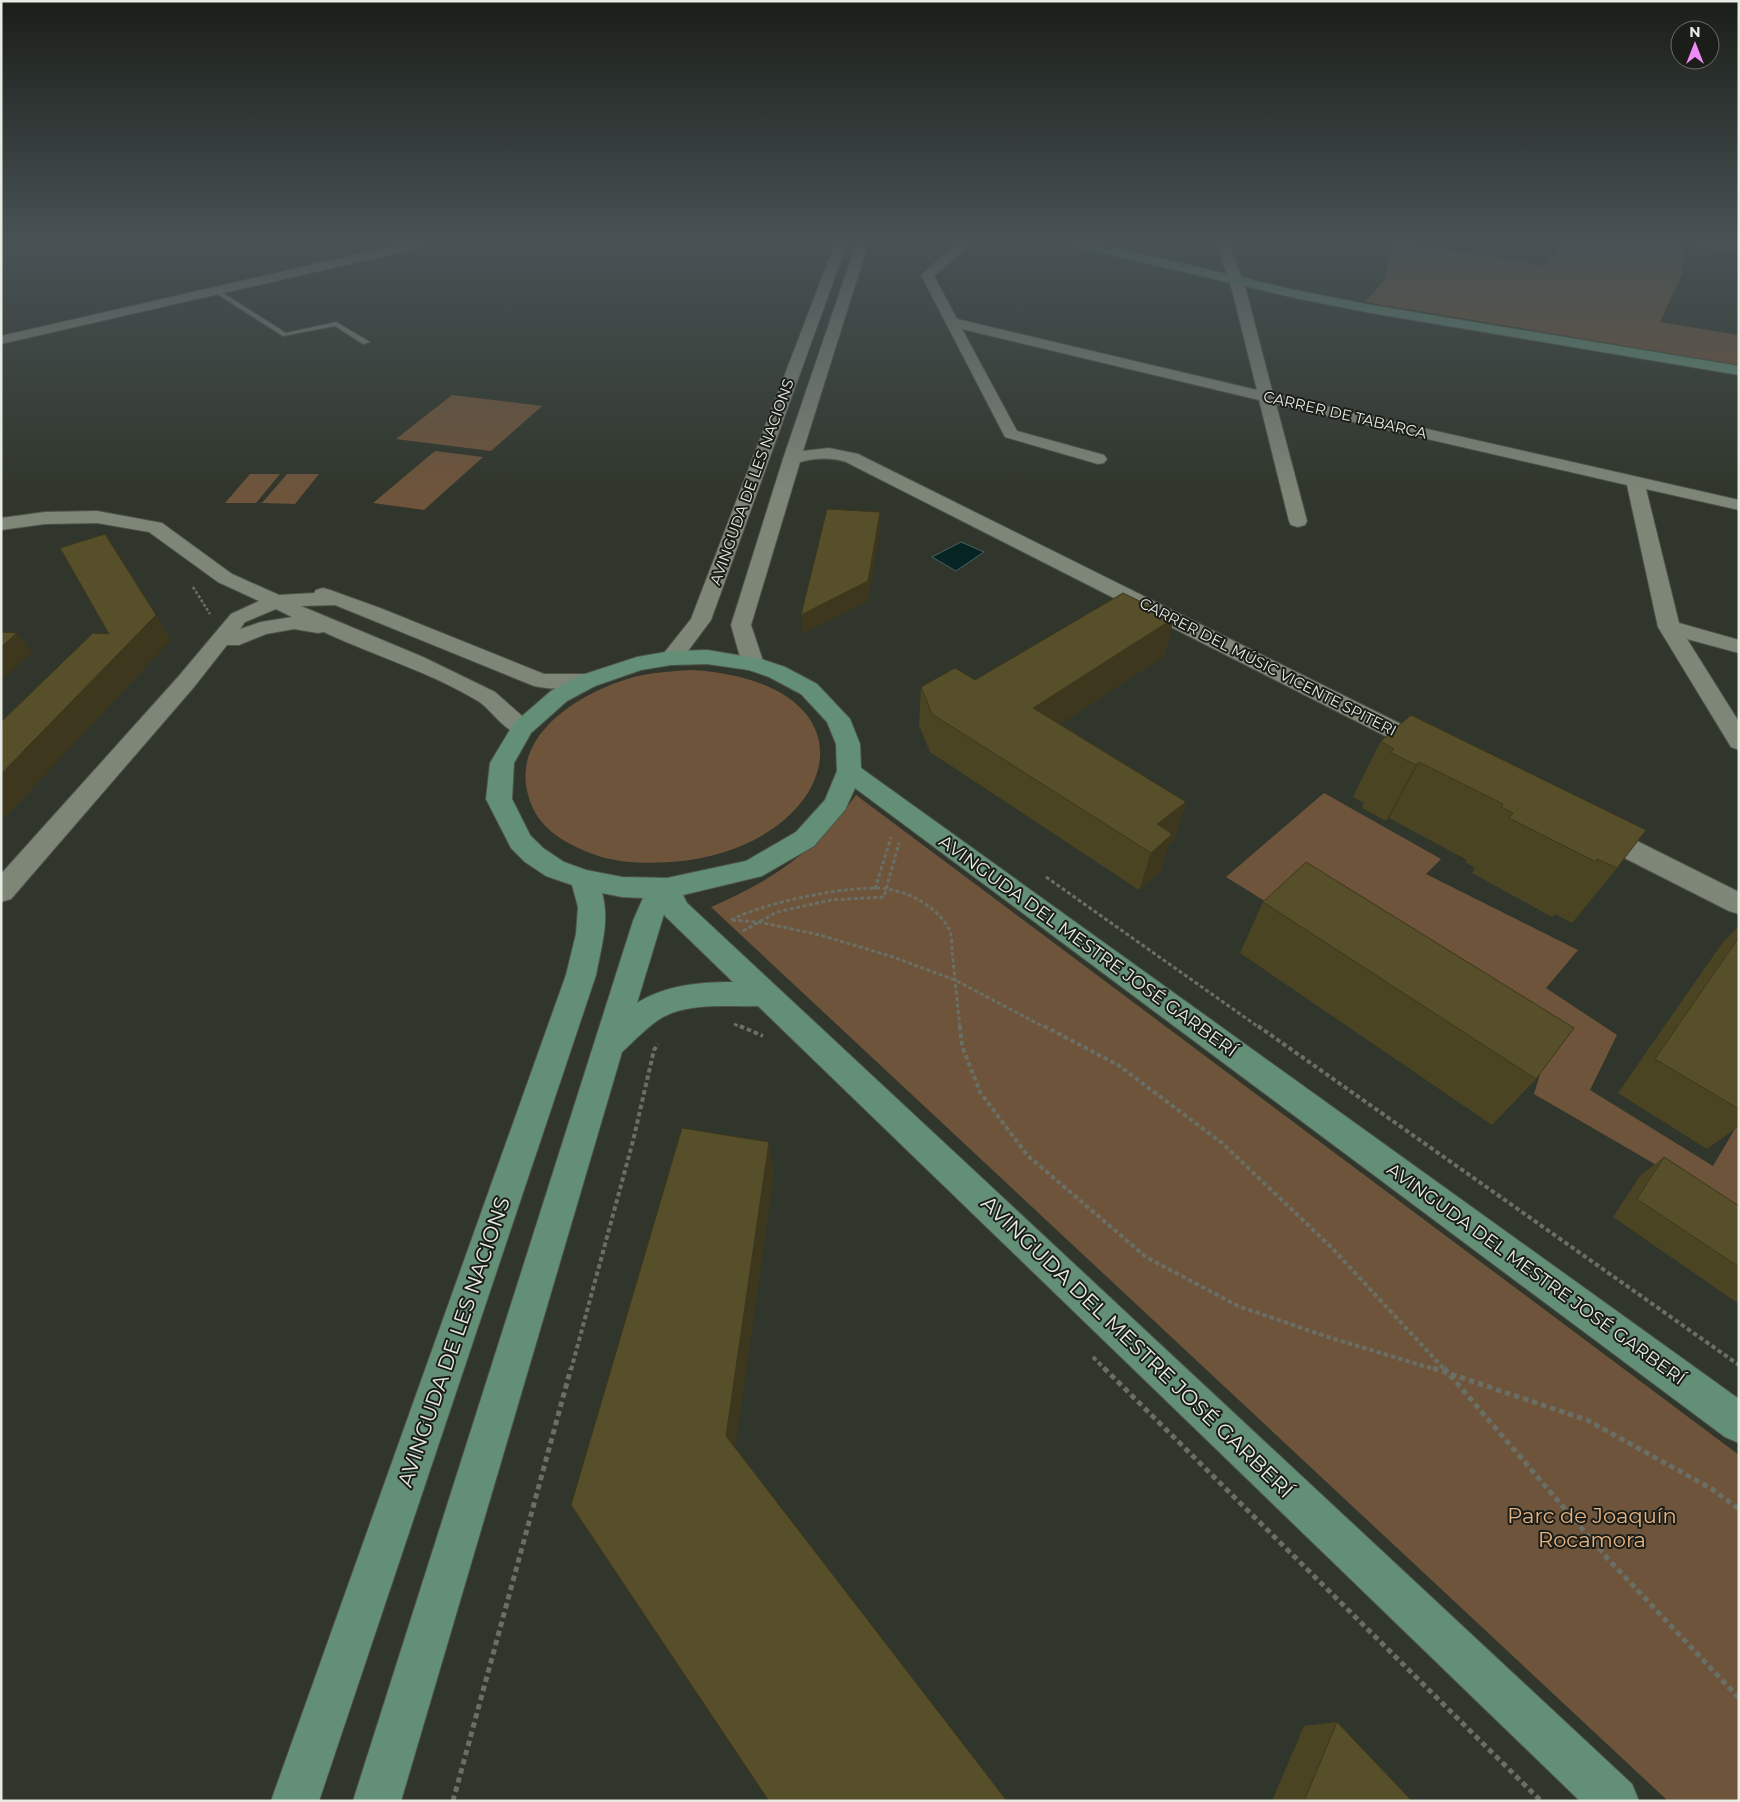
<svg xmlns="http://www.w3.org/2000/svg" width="1740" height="1802" viewBox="0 0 1740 1802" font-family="Montserrat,sans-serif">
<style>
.green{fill:#6e543b}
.water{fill:#072425;stroke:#4a605e}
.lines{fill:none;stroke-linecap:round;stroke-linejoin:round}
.lane-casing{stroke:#4e5349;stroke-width:2}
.street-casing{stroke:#4e5349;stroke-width:2}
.secondary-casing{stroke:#4e5349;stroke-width:2}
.path-far3{stroke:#6a6f65;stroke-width:2.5;stroke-dasharray:3 2;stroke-linecap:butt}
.path-far2{stroke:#6a6f65;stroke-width:3;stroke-dasharray:4 2.5;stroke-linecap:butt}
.path-far1{stroke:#6a6f65;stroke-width:4;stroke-dasharray:4.5 3;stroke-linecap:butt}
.path{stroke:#6a6f65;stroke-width:5;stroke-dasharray:5.5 4;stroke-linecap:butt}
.lane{fill:#7e8678;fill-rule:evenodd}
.street{fill:#7e8678;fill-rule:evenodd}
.secondary{fill:#648f77;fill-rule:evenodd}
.wall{fill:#4b4423}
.shaded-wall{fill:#3d371d}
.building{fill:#574f29;stroke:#3d371d}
.labels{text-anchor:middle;stroke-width:4;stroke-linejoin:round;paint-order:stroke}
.far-street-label{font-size:15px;fill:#e7ebe3;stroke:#1a1d18}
.street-label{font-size:18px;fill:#e7ebe3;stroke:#1a1d18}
.near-street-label{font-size:21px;fill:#e7ebe3;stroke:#1a1d18}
.near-park-label{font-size:21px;fill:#e6b383;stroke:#1a1d18}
</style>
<rect width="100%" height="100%" fill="#30362b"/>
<g class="green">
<polygon points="1393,241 1547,266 1563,241 1685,243 1682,274 1660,322 1739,335 1739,365 1365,302 1385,279"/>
<polygon points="452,395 542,406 491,451 396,439"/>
<polygon points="435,451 483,457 424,510 373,503"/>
<polygon points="250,474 280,474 256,503 225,503"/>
<polygon points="287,474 319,474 295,504 262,503"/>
<path d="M692,670C891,683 838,850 671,862C644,864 615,863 590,853C563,842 538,828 529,798C508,733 586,689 638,676C656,672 674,671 692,670Z"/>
<polygon points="1324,793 1441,859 1426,874 1578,950 1546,988 1617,1035 1590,1090 1713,1166 1739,1122 1739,1208 1691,1185 1534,1094 1541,1071 1498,1046 1226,877"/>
<path d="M856,795L1739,1455V1801H1668L711,907C772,881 817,850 856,795Z"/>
</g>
<g class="water">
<path d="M176,241H227V242C221,248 191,255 186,250L198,247V245H181Z"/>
<polygon points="961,542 984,552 956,571 932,557"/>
</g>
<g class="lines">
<defs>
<polygon id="lane" points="214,290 218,290 286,333 336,322 370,342 363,344 335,326 283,336 214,292"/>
<g id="street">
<polygon points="415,241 439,241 433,245 1,344 1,336"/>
<polygon points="836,241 848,241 711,620 679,663 671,665 663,663 660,658 691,619"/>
<path d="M857,241H869L803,451L829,448L858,454L1433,740L1437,746L1433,752L1425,754L1417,752L846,462C830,457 815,458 800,462L751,625L764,664L761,669L753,671L745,669L742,664L731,625L783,459Z"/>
<polygon points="960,241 974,241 934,276 957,319 1257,390 1232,290 1216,241 1228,241 1246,290 1273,394 1739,500 1739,510 1646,489 1679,623 1739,640 1739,653 1687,639 1739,722 1739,750 1731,747 1658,627 1627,485 1276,404 1307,521 1305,525 1298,527 1291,525 1289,521 1259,400 962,329 1017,431 1104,455 1107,459 1104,463 1098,464 1005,437 921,275"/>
<polygon points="1675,241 1739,243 1739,251 1681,245"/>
<path d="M97,511L162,523L232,574L279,595L314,593L316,590L323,588L330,590L380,608L544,674H587L595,676L598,681L595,686C577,690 552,690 534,686L335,605L301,606L423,657L495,692L530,723L534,728L530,733C507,739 495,712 478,701C430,672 375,656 324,632L318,633L294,629L266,634L239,645H227L194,687L11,899L1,902V874L178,677L231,614L259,601L218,582L149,532L97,523L45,524L1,530V518L45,512ZM276,609L292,617L261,622L240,629L245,622Z"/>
<polygon points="1598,824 1607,826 1739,892 1739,914 1729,911 1589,840 1585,833 1589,826"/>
</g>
<g id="secondary">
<polygon points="1063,241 1086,241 1295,290 1371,305 1739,366 1739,375 1371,313 1295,298 1069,245"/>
<path d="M707,650L761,659L785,667L817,684L850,719L860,744L861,768L1739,1399V1443L1725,1437L855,788L845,810L814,846L762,876L683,895L687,903L1632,1784L1639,1801H1580L758,1006C728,1007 691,1002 663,1017C648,1026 635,1040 622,1052L401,1801H353L633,921L643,898L622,897L602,893C610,920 601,948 596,975L319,1801H271L566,975L576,934L578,907L572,885L546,876L525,862L511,848L486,799L490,763L514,723L551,691L579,676L637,657L671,651ZM707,664L749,670L769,677L801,694L827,722L836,744L837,771L825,800L796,832L746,861L667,878L622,877L586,870L564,862L543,848L530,835L512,799L514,763L531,733L567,701L595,686L641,670L671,665ZM664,914L665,916L733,982C700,982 665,985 637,1003Z"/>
</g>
</defs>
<use href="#lane" class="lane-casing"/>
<use href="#street" class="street-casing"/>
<use href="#secondary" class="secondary-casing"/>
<polyline class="path-far3" points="193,587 210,614"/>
<g class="path-far2">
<polyline points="1046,877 1260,1028"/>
<polyline points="875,889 891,837"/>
<path d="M731,920C762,903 852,884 887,889C912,893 937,907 949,929C952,935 952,945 952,952C955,977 957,1002 960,1028"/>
<polyline points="732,920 759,922 820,935 890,956 955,980 1046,1028"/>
<polyline points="743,931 777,912 831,900 884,897 899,843"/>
<polyline points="734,1024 743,1028"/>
</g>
<g class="path-far1">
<polyline points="740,1026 763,1036"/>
<polyline points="960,1026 962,1046 980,1092 1027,1155 1146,1257 1238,1306 1331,1338 1437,1370"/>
<polyline points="1044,1026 1118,1065 1222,1143 1331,1247 1445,1370"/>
<polyline points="1258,1026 1739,1365"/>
<polyline points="1093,1357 1106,1370"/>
<polyline points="571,1370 633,1141 654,1050 658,1044"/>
</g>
<g class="path">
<polyline points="1104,1368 1541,1801"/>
<polyline points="1433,1368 1587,1420 1712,1489 1739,1509"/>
<polyline points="1444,1368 1608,1559 1739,1698"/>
<polyline points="453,1801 571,1368"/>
</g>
<use href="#lane" class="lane"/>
<use href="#street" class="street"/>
<use href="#secondary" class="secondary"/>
</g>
<g class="wall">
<polygon points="1174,618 1164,656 1060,724 1186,802 1174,840 1169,844 1160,872 1139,890 930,752 919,725 921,687 975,680"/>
<polygon points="1411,715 1617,868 1572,923 1555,914 1552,917 1472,873 1475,868 1465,862 1467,860 1389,818 1386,821 1362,808 1364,803 1353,797 1381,741"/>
<polygon points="1263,902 1536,1079 1492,1125 1240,953"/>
<polygon points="1739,926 1739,1126 1707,1149 1618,1093 1723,942"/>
<polygon points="1664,1157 1739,1206 1739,1304 1613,1217 1640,1176"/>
<polygon points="1337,1722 1412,1801 1272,1801 1304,1726"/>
</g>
<g class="shaded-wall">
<polygon points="880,512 880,531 868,601 802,634 801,615"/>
<polygon points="156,615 171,640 1,822 1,774"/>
<polygon points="1174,618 1164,656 1027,746 1033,708"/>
<polygon points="17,633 32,653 1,681 1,647"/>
<polygon points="1419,762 1389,818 1386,821 1416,765"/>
<polygon points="1186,802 1174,840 1169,844 1160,872 1139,890 1151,853 1157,824"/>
<polygon points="769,1142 774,1174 734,1457 726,1436"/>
</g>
<g class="building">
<polygon points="827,509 880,512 868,581 801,615"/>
<polygon points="105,534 156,615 1,774 1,722 93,633 109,634 60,548"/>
<polygon points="1123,593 1174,618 1033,708 1186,802 1157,824 1172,834 1151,853 932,714 921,687 955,668 975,680"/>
<polygon points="1,632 17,633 1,647"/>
<polygon points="1411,715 1646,830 1617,868 1597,859 1596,862 1509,818 1513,813 1501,807 1503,804 1419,762 1416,765 1390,752 1394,749 1381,741"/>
<polygon points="1306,862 1574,1028 1536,1079 1263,902"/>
<polygon points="1739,937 1739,1109 1655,1059"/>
<polygon points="682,1128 769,1142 726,1436 1007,1801 769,1801 571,1505"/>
<polygon points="1664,1157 1739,1206 1739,1267 1637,1199"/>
<polygon points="1337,1722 1412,1801 1304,1801"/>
</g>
<linearGradient id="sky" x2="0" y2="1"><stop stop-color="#1a1e18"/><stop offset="0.49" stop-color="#485255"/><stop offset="1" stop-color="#485255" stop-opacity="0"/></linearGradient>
<rect width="1740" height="494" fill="url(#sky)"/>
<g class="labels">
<g class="far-street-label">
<text transform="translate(1345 415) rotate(13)" y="5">CARRER DE TABARCA</text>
<text transform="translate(752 482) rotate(-70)" y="5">AVINGUDA DE LES NACIONS</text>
<text transform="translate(1268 667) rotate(27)" y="5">CARRER DEL MÚSIC VICENTE SPITERI</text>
</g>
<g class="street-label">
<text transform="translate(1088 946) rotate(36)" y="6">AVINGUDA DEL MESTRE JOSÉ GARBERÍ</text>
<text transform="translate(1536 1274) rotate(36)" y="6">AVINGUDA DEL MESTRE JOSÉ GARBERÍ</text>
</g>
<g class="near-street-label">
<text transform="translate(454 1342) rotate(-71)" y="7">AVINGUDA DE LES NACIONS</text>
<text transform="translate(1137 1347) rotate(44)" y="7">AVINGUDA DEL MESTRE JOSÉ GARBERÍ</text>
</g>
<g class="near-park-label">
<text x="1592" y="1523">Parc de Joaquín<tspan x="1592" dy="24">Rocamora</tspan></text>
</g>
</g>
<rect width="1740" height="1802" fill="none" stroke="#e7ebe3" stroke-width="5"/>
<g transform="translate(1695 45)"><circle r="24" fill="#1a1d18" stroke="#6c6f69"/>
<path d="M0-4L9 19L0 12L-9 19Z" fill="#ef8bf6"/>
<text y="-8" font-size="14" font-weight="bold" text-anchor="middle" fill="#e7ebe3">N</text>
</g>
</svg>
